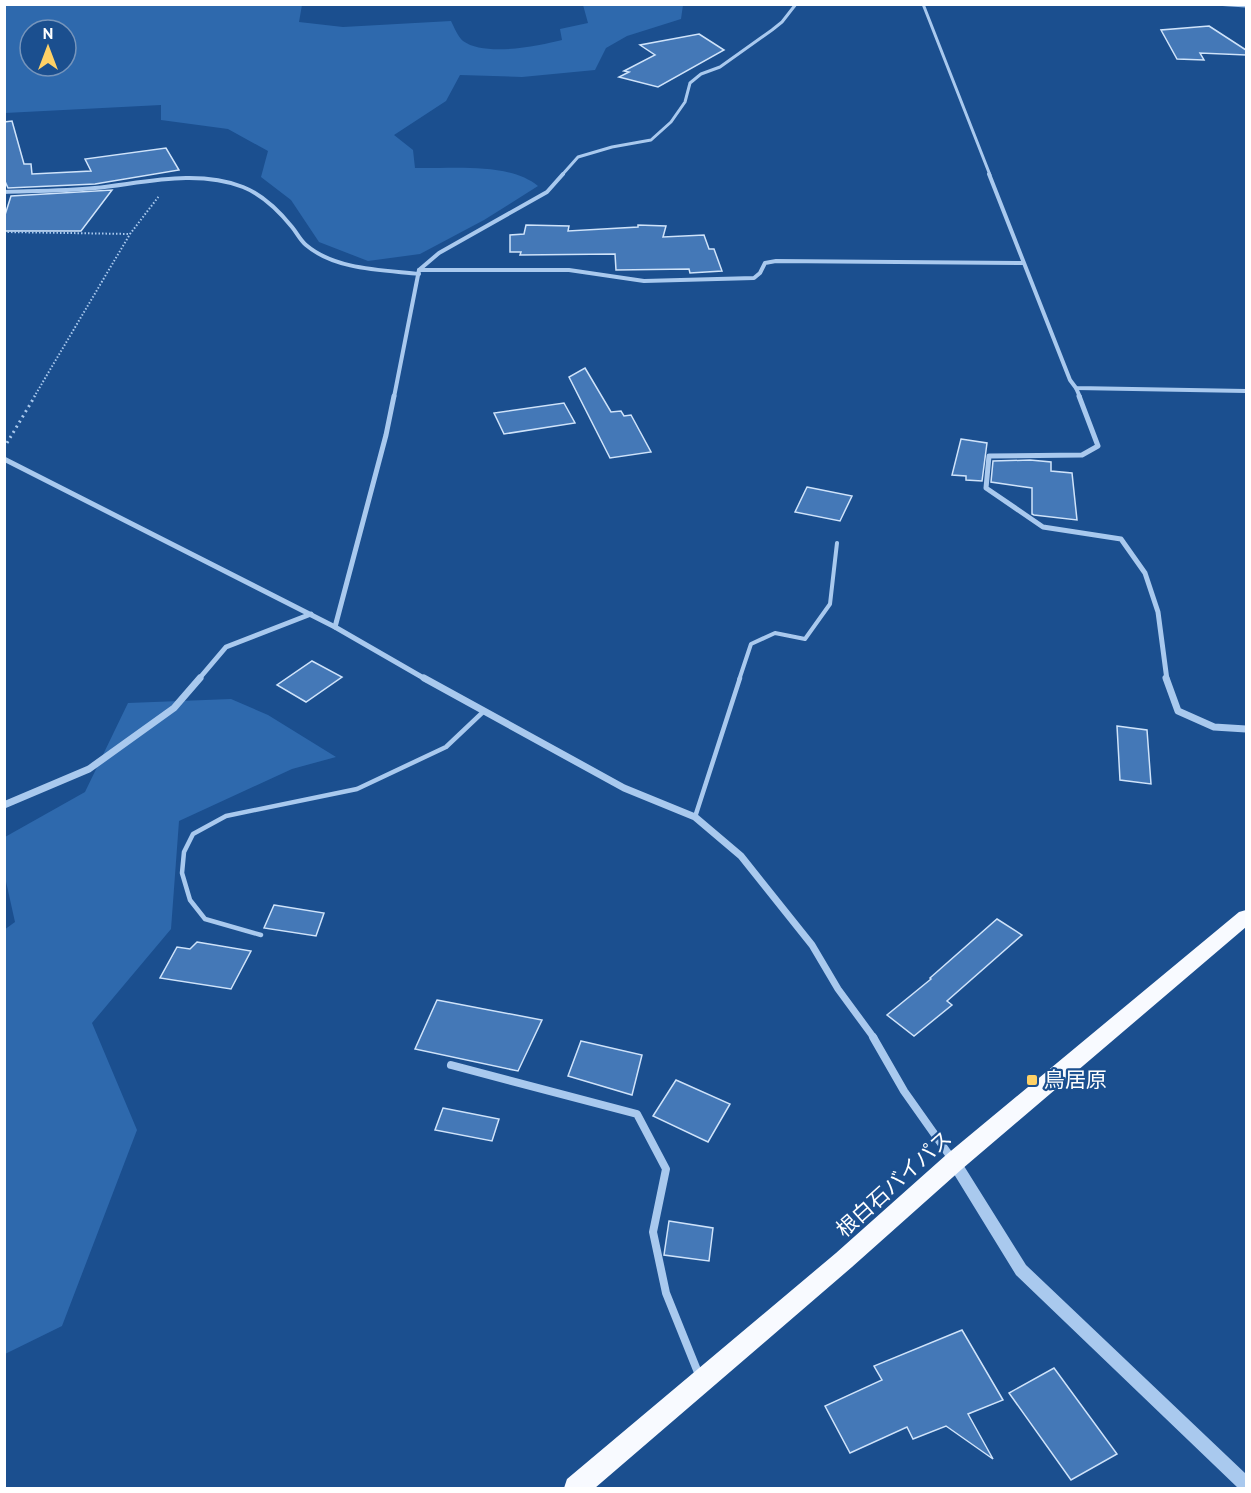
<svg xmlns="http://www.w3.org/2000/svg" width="1251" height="1493" viewBox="0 0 1251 1493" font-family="'PT Sans','Noto Sans JP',sans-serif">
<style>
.green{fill:#2e69ad;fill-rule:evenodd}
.building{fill:#4478b7;stroke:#cfe3fa;stroke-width:1.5}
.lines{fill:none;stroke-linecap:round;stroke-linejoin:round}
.path-far1{stroke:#a9c9ee;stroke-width:2;stroke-dasharray:1.5 2;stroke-linecap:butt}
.path{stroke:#a9c9ee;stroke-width:3;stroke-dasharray:2 4;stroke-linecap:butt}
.service-far1{stroke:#a9c9ee;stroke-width:4}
.service{stroke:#a9c9ee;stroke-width:4.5}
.minor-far4{stroke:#a9c9ee;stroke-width:3}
.minor-far3{stroke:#a9c9ee;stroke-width:4}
.minor-far2{stroke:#a9c9ee;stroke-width:5}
.minor-far1{stroke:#a9c9ee;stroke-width:7}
.minor{stroke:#a9c9ee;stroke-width:8}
.tertiary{fill:#a9c9ee;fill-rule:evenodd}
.trunk{fill:#f8faff;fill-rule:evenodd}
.poi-dot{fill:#ffd166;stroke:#1b4f8f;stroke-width:2}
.labels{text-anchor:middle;stroke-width:4.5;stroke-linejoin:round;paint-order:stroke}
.near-poi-label{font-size:21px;fill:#fff;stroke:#1b4f8f;text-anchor:start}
.near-street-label{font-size:21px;fill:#fff;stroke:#1b4f8f}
</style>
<rect width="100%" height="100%" fill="#1b4f8f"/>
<g class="green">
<path d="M5,4L302,5L299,22L343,27L451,21C454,27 458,37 463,41C485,57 538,46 562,40L560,29L588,23L583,5H683L681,19L627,36L606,48L595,70L522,77L460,75L446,101L394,135L413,150L415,168C451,169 509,162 538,186L484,220L420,254L368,261L319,242L291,200L261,177L268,151L228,129L161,120V105L5,113ZM30,30H66V66H30Z"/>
<polygon points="231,699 268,715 336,757 292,769 179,821 171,929 92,1023 137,1130 62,1326 5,1354 4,930 15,922 5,877 5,837 85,792 128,703"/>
</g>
<g class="building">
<polygon points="1209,26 1246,50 1246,55 1200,53 1204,60 1177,59 1161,30"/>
<polygon points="699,34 724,50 658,87 619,77 629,72 624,71 655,55 640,45"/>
<polygon points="12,121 24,164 31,164 32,174 91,171 85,159 166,148 179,170 95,184 8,188 4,179 4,122"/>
<polygon points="112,190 81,231 4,231 4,218 11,196"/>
<polygon points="526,225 569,226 568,231 638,227 638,225 666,226 663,237 704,235 709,249 714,249 722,271 690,273 689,269 616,270 615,254 520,255 521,252 510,252 510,235 524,234"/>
<polygon points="585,368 611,412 621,411 624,416 631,415 651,452 610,458 569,377"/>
<polygon points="564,403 575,423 504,434 494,413"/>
<polygon points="961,439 987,443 982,481 966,480 966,476 952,475"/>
<polygon points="1030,460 1051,462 1051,471 1072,473 1077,520 1034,515 1032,514 1032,488 991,482 993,461"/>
<polygon points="807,487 852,496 840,521 795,512"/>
<polygon points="312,661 342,677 306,702 277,685"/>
<polygon points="1117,726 1147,730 1151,784 1120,780"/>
<polygon points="274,905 324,913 316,936 264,928"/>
<polygon points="997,919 1022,935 947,1001 952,1005 914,1036 887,1015 931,979 930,978"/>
<polygon points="197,942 251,951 231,989 160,978 177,947 190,949"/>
<polygon points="437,1000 542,1020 518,1071 415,1049"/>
<polygon points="581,1041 642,1055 632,1095 568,1076"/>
<polygon points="676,1080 730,1104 708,1142 653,1116"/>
<polygon points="443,1108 499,1119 492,1141 435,1130"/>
<polygon points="669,1221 713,1228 709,1261 664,1255"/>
<polygon points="962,1330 1003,1400 968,1414 993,1459 946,1426 913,1439 907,1427 850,1453 825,1406 882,1380 874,1366"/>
<polygon points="1054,1368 1117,1454 1071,1480 1009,1393"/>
</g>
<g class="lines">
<g class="path-far1">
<polyline points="4,232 130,234"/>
<polyline points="34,397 130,234 159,196"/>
</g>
<polyline class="path" points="7,443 35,396"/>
<polyline class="service-far1" points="739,680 751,644 775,633 805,639 830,604 837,543"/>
<g class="service">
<polyline points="695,817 740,678"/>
<polyline points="261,935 205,919 190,900 182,873 184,852 193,834 226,816 357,789 446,747 483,712"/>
</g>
<g class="minor-far4">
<polyline points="923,4 990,175"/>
<polyline points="1215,4 1246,6"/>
<polyline points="562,175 578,157 612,147 651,140 671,122 685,102 690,83 701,74 720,67 772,30 782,22 796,4"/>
</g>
<g class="minor-far3">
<polyline points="989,174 1070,380 1076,388 1246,391"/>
<path d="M4,192C34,191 65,191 95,188C144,183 196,169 243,187C263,195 279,211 292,227C297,233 300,240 306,245C335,270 383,270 419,274"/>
<polyline points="419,270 569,270 644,281 754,278 760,273 765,263 776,261 1023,263"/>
<polyline points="1076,388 1080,397"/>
<polyline points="394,397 419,270 439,253 547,192 563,174"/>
</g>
<g class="minor-far2">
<polyline points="1079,396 1098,446 1082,455 989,456 986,488 1043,527 1121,539 1145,573 1158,612 1167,680"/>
<polyline points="4,459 335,627 427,680"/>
<polyline points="335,627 386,435 394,396"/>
<polyline points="198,680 226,647 311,614"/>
</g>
<g class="minor-far1">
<polyline points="424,678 624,788 695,817 741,856 812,945 838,989 874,1038"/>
<polyline points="1166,678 1178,711 1214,727 1246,729"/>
<polyline points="4,805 89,769 174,708 200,678"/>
</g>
<g class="minor">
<polyline points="873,1037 904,1091 952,1159"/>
<polyline points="451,1065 637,1114 666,1169 653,1232 666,1293 699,1375"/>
</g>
<polygon class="tertiary" points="954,1156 959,1158 1026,1265 1246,1474 1246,1488 1238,1488 1016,1275 949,1166 947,1162 949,1158"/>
<polygon class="trunk" points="1246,910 1246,927 962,1169 852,1267 595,1488 564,1488 567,1479 836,1253 946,1155 1239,912"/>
</g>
<rect class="poi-dot" x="1026" y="1074" width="12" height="12" rx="3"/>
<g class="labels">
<g class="near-poi-label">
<text x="1044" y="1087">鳥居原</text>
</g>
<g class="near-street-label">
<text transform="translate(894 1184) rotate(-42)" y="7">根白石バイパス</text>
</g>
</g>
<rect width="1251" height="1493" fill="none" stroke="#ffffff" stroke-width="12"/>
<g transform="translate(48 48)"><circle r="28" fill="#1b4f8f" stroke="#7695bc" stroke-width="1.5"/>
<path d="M0-4.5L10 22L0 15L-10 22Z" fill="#ffd166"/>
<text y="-9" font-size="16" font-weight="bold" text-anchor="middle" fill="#ffffff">N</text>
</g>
</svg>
